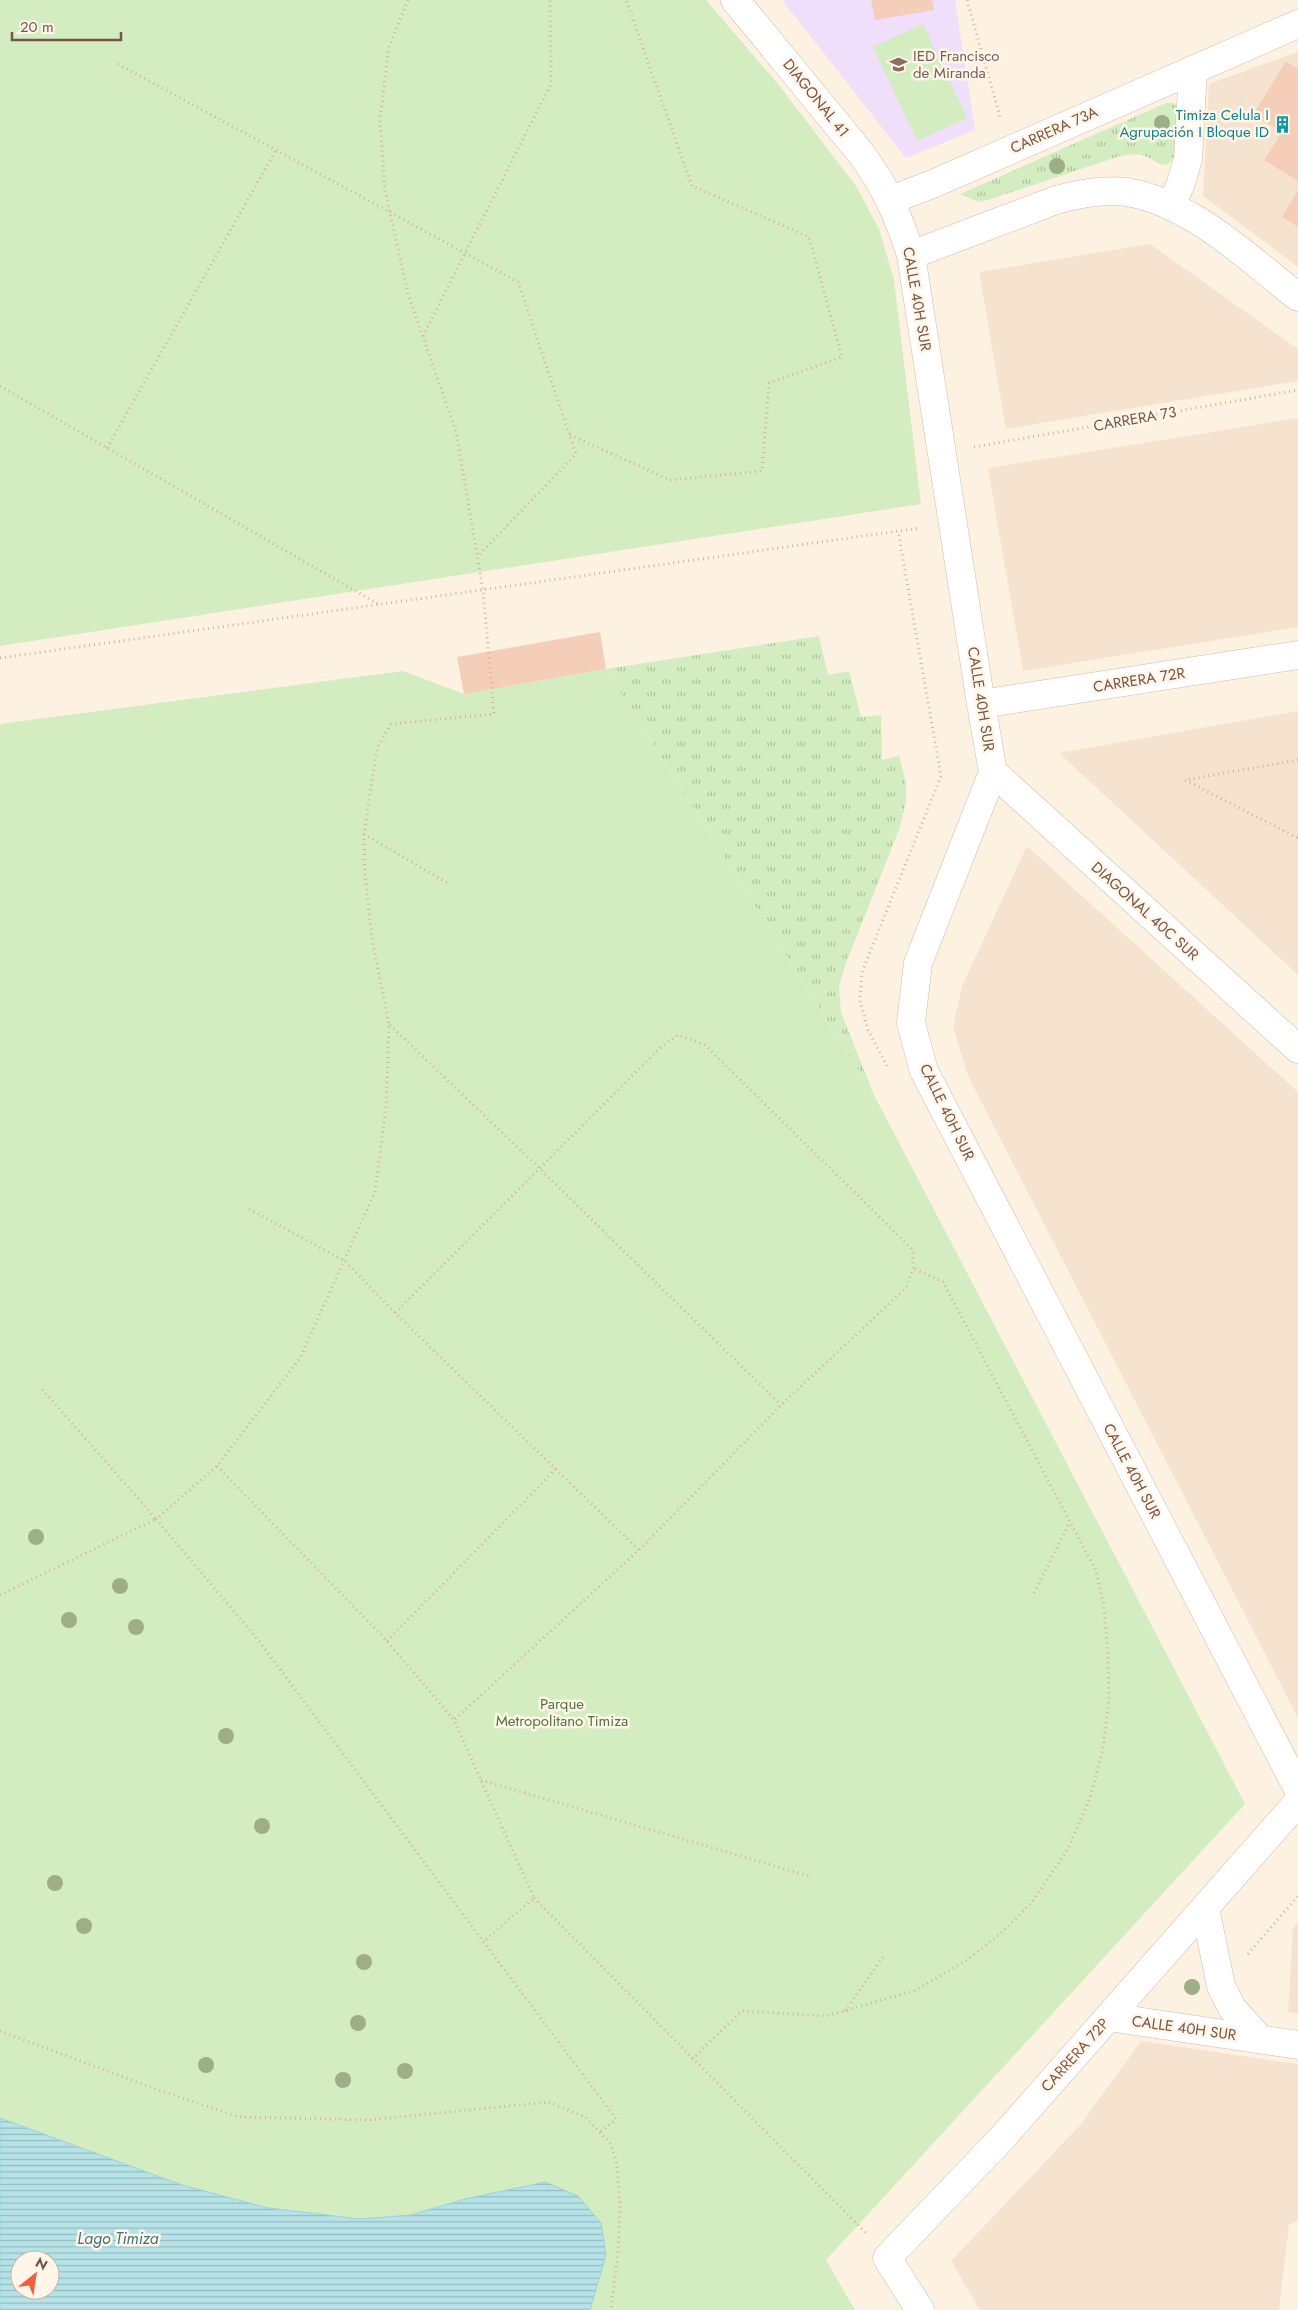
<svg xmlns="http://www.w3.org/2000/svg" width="1298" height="2310" viewBox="0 0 1298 2310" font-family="Jost,sans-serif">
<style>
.residential{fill:#f5e3d0}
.education{fill:#efdffa}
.grass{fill:url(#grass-tufts)}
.green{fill:#d3ecc0;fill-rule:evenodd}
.water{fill:url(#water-rules);stroke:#9bd3da;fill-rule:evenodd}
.building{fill:#f4ceb8}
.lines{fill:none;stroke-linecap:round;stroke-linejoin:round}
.minor-casing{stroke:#d1baab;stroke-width:29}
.tertiary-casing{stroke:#d1baab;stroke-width:29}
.path{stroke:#d9b19b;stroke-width:3;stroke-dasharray:1 4;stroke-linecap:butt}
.minor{stroke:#fff;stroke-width:28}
.tertiary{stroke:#fff;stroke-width:28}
.tree{fill:#9eae87}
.labels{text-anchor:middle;stroke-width:5;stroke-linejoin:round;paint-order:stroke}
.education-label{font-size:15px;fill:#785e54;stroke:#fff6e9;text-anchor:start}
.street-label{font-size:15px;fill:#765647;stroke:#fff6e9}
.culture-label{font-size:15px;fill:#0d838f;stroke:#fff6e9;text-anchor:end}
.park-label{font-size:15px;fill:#50773c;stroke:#fff6e9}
.water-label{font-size:16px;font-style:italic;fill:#3a757d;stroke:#fff6e9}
</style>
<defs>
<pattern id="grass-tufts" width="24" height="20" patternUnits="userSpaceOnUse" patternTransform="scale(1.25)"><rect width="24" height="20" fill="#d3ecc0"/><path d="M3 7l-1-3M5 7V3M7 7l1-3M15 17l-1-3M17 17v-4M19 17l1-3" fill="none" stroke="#b0c29e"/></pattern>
<pattern id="water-rules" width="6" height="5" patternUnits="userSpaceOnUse" patternTransform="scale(1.25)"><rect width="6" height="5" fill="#b6e3e8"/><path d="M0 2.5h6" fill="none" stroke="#99bbbe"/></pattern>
</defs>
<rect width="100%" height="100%" fill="#fdf2e2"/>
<g class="residential">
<polygon points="1298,52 1298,267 1203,196 1209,84"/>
<polygon points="1150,244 1298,349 1298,381 1006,429 979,272"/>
<polygon points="1298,418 1298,627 1023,671 988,468"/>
<polygon points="1298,711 1298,975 1059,753"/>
<polygon points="1027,846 1298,1092 1298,1718 968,1076 953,1027 962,986"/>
<polygon points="1298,1922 1298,2014 1288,2012 1293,1928"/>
<polygon points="1141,2041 1298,2064 1298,2220 1289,2225 1279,2310 980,2310 951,2261 1081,2124"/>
</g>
<polygon class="education" points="782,0 955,0 975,130 906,158"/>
<g class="grass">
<path d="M1166,103H1174L1179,109L1176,155C1162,176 1156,157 1141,155C1134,153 1126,155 1120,156L988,200L978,202L960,194Z"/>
<polygon points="819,636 828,675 849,671 861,717 881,715 882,760 899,756 906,783 906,802 900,827 846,963 839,986 841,1012 874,1095 606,669"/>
</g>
<g class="green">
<polygon points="0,0 706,0 778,84 856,186 879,229 894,280 921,504 0,646"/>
<polygon points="923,24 967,118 917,141 873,47"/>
<path d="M606,669L874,1095L1245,1804L826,2260L855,2310H0V724L403,671L464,694ZM20,2260H50V2290H20Z"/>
</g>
<path class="water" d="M0,2118L182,2185L268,2208L360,2219L411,2215L465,2199L545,2182L578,2196L601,2223L606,2255L590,2310H0ZM20,2260H50V2290H20Z"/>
<g class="building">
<polygon points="871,0 932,0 934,10 875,20"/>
<polygon points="1286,61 1298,69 1298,181 1264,160 1282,132 1253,115"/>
<polygon points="1298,190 1298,227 1282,217"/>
<polygon points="600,632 606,669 464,694 457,657"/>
</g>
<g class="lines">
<defs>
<g id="minor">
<polyline points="891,200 935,183 1298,24"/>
<polyline points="1171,206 1181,183 1188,159 1193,70"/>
<path d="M911,255L1056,200C1078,194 1104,189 1127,192C1192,203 1248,258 1298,297"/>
<polyline points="981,704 993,772 918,963 911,1023 924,1071 1298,1789"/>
<polyline points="993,772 1298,1049"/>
<polyline points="1205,1908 1221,1986 1232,2008 1259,2038"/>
<polyline points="1109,2017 1298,2045"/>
<polyline points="920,2310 887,2258 1002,2138 1298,1802"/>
</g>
<path id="tertiary" d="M735,0L859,151C885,185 898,215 911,255L981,704L1298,655"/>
</defs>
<use href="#minor" class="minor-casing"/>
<use href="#tertiary" class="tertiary-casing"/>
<g class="path">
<polyline points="408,0 389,47 380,120 385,190 408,294 456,432 483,590 494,714 391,724 377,748 364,834 365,874 372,939 389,1024 386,1107 375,1192 300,1358 217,1466 156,1519 259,1641 616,2119 601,2132"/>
<polyline points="967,0 1001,120"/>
<polyline points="118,64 518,282 576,454 478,556"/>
<polyline points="423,336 551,84 550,0"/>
<polyline points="0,386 378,604"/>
<polyline points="570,435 670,480 762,471 769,383 842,357 809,237 692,186 626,0"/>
<polyline points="974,447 1298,390"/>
<polyline points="107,448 276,150"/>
<polyline points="0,658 920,528"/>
<polyline points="1298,760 1185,780 1298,838"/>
<polyline points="364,834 449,884"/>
<polyline points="390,1025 539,1168 781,1405"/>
<polyline points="887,1066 868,1030 860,1001 862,972 941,776 898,531"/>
<polyline points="249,1209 345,1261 395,1313 639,1550"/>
<polyline points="395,1313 661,1047 678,1035 705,1045 913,1250 913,1268 906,1288 781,1405 639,1550 454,1720"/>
<polyline points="217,1466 387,1641 454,1720 534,1898 484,1941"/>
<polyline points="1034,1593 1069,1524"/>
<polyline points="0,1595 156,1519 40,1387"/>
<polyline points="387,1641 556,1469"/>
<polyline points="481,1780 809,1876"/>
<polyline points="534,1898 866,2233"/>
<polyline points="1248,1954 1298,1896"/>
<polyline points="845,2011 883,1957"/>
<polyline points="0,2031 153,2088 239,2117 369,2120 549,2102 585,2117 611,2144 617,2165 620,2205 618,2252 611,2310"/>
<polyline points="692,2059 742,2011 826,2016 914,1991 967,1960 1000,1934 1033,1901 1068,1849 1090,1798 1103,1748 1109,1698 1108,1656 1104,1607 1096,1571 943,1282 913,1268"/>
</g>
<use href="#minor" class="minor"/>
<use href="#tertiary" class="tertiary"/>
</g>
<g class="tree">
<circle cx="1162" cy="123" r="8"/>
<circle cx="1057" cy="166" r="8"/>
<circle cx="36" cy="1537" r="8"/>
<circle cx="120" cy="1586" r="8"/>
<circle cx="69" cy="1620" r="8"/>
<circle cx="136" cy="1627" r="8"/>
<circle cx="226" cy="1736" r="8"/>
<circle cx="262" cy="1826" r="8"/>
<circle cx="55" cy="1883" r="8"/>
<circle cx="84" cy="1926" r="8"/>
<circle cx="364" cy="1962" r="8"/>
<circle cx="1192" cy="1987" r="8"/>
<circle cx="358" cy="2023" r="8"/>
<circle cx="206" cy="2065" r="8"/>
<circle cx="405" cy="2071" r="8"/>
<circle cx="343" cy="2080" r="8"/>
</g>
<defs>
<symbol id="school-bare" viewBox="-9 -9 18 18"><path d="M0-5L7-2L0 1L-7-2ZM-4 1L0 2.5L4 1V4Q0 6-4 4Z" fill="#8d6e63" stroke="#fff6e9" stroke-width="2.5" paint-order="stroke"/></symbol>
<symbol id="building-bare" viewBox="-9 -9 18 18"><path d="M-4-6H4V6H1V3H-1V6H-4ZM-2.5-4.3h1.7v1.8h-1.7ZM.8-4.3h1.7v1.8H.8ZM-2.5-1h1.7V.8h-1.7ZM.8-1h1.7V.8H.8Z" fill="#0f9aa8" stroke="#fff6e9" stroke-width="2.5" paint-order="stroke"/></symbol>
</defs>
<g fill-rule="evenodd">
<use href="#school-bare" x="886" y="52" width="25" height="25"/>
<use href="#building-bare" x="1270" y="112" width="25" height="25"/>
</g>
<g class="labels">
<g class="education-label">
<text x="913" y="61">IED Francisco<tspan x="913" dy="17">de Miranda</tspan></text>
</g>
<g class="street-label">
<text transform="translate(816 98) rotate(51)" y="5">DIAGONAL 41</text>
<text transform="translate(1054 130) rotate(-24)" y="5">CARRERA 73A</text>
<text transform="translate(917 299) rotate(80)" y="5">CALLE 40H SUR</text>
<text transform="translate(1135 419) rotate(-10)" y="5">CARRERA 73</text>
<text transform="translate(1139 680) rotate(-9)" y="5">CARRERA 72R</text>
<text transform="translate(981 699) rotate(81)" y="5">CALLE 40H SUR</text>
<text transform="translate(1145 911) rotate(42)" y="5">DIAGONAL 40C SUR</text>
<text transform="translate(947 1112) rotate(64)" y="5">CALLE 40H SUR</text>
<text transform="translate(1132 1471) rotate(62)" y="5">CALLE 40H SUR</text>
<text transform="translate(1184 2028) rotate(8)" y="5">CALLE 40H SUR</text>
<text transform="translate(1075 2055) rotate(-48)" y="5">CARRERA 72P</text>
</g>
<g class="culture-label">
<text x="1269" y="120">Timiza Celula I<tspan x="1269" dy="17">Agrupación I Bloque ID</tspan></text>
</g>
<g class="park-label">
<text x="562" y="1709">Parque<tspan x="562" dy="17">Metropolitano Timiza</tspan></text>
</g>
<g class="water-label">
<text x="118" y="2244">Lago Timiza</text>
</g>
</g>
<g transform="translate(35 2275) rotate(30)"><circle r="24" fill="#fff6e9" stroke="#c8b6a8"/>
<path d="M0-4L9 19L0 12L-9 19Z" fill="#ee6040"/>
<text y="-8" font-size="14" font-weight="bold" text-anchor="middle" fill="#765647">N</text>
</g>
<path d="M12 32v8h109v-8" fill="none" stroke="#765647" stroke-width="2.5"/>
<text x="20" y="32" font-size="15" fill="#765647" stroke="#fff6e9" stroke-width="4" paint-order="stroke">20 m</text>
</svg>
